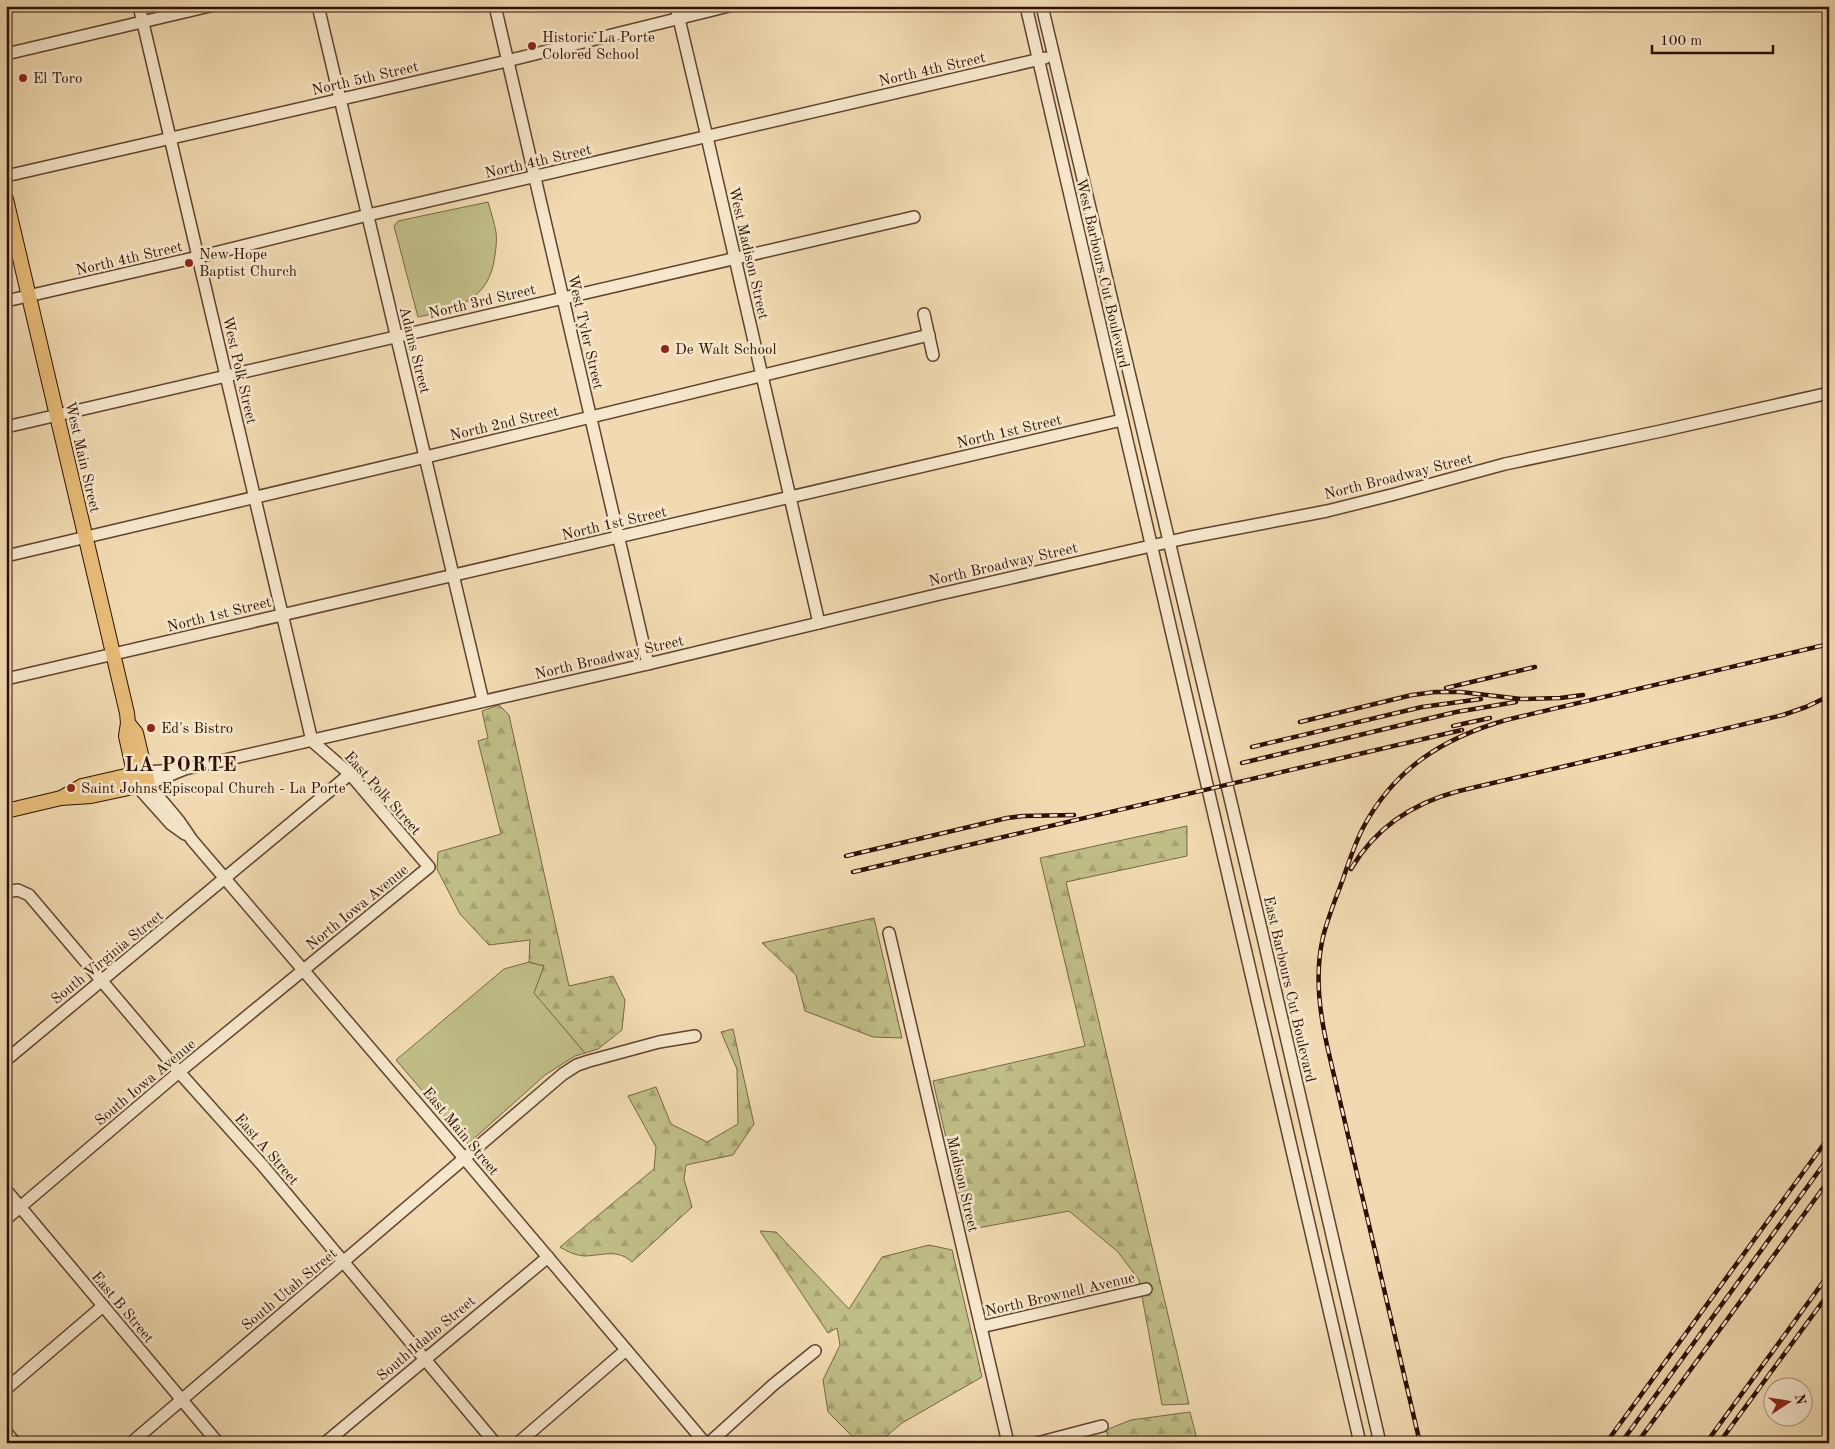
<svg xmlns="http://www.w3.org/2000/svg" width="1835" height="1449" viewBox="0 0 1835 1449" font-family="'Old Standard TT',serif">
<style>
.grass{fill:#c0be87;stroke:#786646}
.forest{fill:url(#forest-firs);stroke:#786646}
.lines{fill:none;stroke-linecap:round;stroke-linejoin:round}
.minor-casing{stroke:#60422f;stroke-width:14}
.major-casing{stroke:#2f0f04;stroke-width:16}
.minor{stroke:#f6e7cc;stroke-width:11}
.major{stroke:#e8bd78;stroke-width:14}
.rail-casing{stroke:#2f0f04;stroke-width:4.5}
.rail{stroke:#f6e7cc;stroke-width:2.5;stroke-dasharray:8;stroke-linecap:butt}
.poi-dot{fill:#8f2418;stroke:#f6e7cc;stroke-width:2}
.labels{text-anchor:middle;stroke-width:5;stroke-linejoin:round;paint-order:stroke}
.poi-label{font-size:15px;fill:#2f0f04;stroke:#f6e7cc;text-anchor:start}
.street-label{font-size:15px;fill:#2f0f04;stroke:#f6e7cc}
.district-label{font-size:20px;font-weight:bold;letter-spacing:1px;fill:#2f0f04;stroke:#f6e7cc}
</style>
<defs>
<pattern id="forest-firs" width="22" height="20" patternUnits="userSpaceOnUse" patternTransform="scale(1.25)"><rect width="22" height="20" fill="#c0be87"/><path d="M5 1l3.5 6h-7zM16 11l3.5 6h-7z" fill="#a5a273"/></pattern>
</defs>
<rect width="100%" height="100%" fill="#f1dab1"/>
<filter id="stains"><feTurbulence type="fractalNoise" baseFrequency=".004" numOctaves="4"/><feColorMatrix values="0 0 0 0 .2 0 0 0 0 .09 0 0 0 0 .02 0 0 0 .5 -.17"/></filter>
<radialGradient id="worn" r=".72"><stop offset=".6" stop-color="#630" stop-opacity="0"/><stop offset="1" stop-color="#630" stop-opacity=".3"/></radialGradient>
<g class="grass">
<path d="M488,202C491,212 494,222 496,232C497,240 496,248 495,255C490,300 457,309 418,317L394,226L398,221Z"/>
<polygon points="529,962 544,966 535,993 585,1053 575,1056 545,1075 468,1144 396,1060 504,969"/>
</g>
<g class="forest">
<polygon points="499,705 509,715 569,986 613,976 625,1000 622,1030 598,1049 585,1053 534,993 544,966 529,962 530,940 489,945 460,914 437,869 438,852 501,834 478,741 488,738 482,711"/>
<polygon points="1187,826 1187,856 1066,882 1189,1404 1162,1405 1139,1280 1118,1252 1069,1211 967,1230 933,1081 1085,1046 1040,858"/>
<polygon points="874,918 902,1038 873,1037 805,1011 796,975 762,943"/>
<path d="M733,1029L754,1124L733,1155L686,1165L684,1179L692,1207L632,1262C618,1249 604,1255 586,1256C577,1256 568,1252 560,1247L654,1169L656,1147L628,1096L656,1087L671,1124L707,1142L738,1124L737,1069L721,1032Z"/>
<polygon points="760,1231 776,1232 849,1309 882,1257 929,1245 952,1250 982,1377 902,1423 882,1440 873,1443 859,1443 828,1412 823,1380 840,1345 837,1328 828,1333"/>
<polygon points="1190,1412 1198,1443 1110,1443 1106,1430 1131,1420"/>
</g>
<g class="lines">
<defs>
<g id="minor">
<polyline points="318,6 483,701"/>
<polyline points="495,6 648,664"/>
<polyline points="676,6 707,137 819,623"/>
<polyline points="1026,6 1360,1443"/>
<polyline points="1042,6 1263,937 1380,1443"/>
<polyline points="6,54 210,6"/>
<polyline points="6,176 507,61 729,6"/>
<polyline points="6,301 198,257 368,215 1045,58"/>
<polyline points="924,314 933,355"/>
<polyline points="6,427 914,217"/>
<path d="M6,556C314,484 622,411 929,335"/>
<polyline points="6,679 1122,420"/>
<polyline points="146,772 176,770"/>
<polyline points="137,786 171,824 185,834"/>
<polyline points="6,892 18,890 29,895 179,1072 264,1167 495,1443"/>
<polyline points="889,933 1008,1443"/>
<polyline points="6,1060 350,774"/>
<polyline points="6,1190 218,1443"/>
<polyline points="6,1219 179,1072 429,867 350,774 312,741 139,6"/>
<polyline points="981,1327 1146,1289"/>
<polyline points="6,1389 103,1306"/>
<polyline points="6,1432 15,1443"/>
<polyline points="131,1443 563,1074 577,1065 589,1061 659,1042 695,1036"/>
<polyline points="325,1443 548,1257"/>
<polyline points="518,1443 626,1350"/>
<polyline points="705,1443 464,1158 192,840 179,821 148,784 185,769 648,664 940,594 1186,538 1327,511 1395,494 1505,464 1661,431 1829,393"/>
<polyline points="709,1443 773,1385 815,1351"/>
<polyline points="1037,1443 1102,1426"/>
</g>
<g id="major">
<polyline points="6,199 127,713 128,723 126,736 137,786"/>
<polyline points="63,797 82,786 143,772"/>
<polyline points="6,811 61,798 91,796 148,784 136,733 128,723"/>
</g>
</defs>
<use href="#minor" class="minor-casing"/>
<use href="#major" class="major-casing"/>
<use href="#minor" class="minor"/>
<use href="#major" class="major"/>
<defs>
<g id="rail">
<polyline points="1446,688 1535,667"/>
<polyline points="1300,722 1412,695 1435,692 1461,692 1521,699 1560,698 1583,695"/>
<polyline points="1453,726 1490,718"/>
<polyline points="1252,747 1422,707 1481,699"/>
<polyline points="1242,763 1456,712 1516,702"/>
<polyline points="846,856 1007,818 1023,816 1074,815"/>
<path d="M1351,869C1375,828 1413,803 1459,791L1783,715L1806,707L1829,696"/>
<polyline points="853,872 1462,730"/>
<path d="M1420,1443L1329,1054C1320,1016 1314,976 1323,937C1328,917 1336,898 1343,879C1349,861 1355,843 1364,826C1396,767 1444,738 1506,720L1829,644"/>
<polyline points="1606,1443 1829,1137"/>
<polyline points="1621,1443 1829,1157"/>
<polyline points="1637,1443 1829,1180"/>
<polyline points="1706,1443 1829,1274"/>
<polyline points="1719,1443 1829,1293"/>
</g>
</defs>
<use href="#rail" class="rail-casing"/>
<use href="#rail" class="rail"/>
</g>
<g class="poi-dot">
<circle cx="532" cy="46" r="5"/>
<circle cx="23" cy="78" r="5"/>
<circle cx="189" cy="263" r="5"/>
<circle cx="665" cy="349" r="5"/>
<circle cx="151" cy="728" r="5"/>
<circle cx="71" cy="788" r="5"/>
</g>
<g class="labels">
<g class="poi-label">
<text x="542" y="42">Historic La Porte<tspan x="542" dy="17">Colored School</tspan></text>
<text x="33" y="83">El Toro</text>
<text x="199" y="259">New Hope<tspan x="199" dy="17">Baptist Church</tspan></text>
<text x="675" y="354">De Walt School</text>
<text x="161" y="733">Ed's Bistro</text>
<text x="81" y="793">Saint Johns Episcopal Church - La Porte</text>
</g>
<g class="street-label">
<text transform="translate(932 69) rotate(-13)" y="5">North 4th Street</text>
<text transform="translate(365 78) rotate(-13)" y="5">North 5th Street</text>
<text transform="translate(538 161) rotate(-13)" y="5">North 4th Street</text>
<text transform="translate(749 253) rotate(77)" y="5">West Madison Street</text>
<text transform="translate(129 258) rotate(-13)" y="5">North 4th Street</text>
<text transform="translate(1103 273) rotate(77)" y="5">West Barbours Cut Boulevard</text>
<text transform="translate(482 301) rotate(-13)" y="5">North 3rd Street</text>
<text transform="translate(586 332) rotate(77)" y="5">West Tyler Street</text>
<text transform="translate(415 350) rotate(76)" y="5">Adams Street</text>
<text transform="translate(240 370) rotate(77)" y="5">West Polk Street</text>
<text transform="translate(504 423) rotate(-13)" y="5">North 2nd Street</text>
<text transform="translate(1009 431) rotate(-13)" y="5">North 1st Street</text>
<text transform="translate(83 457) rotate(77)" y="5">West Main Street</text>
<text transform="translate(1398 476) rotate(-14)" y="5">North Broadway Street</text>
<text transform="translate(614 523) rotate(-13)" y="5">North 1st Street</text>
<text transform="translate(1003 564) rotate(-13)" y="5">North Broadway Street</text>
<text transform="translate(219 614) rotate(-14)" y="5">North 1st Street</text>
<text transform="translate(609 657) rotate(-13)" y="5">North Broadway Street</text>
<text transform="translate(383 793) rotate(48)" y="5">East Polk Street</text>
<text transform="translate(357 907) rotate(-39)" y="5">North Iowa Avenue</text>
<text transform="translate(107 957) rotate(-39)" y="5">South Virginia Street</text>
<text transform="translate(1290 989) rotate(77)" y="5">East Barbours Cut Boulevard</text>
<text transform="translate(145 1082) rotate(-40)" y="5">South Iowa Avenue</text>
<text transform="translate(461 1131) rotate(50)" y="5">East Main Street</text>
<text transform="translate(267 1149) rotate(49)" y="5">East A Street</text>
<text transform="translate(963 1184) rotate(77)" y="5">Madison Street</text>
<text transform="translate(289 1289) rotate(-40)" y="5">South Utah Street</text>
<text transform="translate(1060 1294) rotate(-13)" y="5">North Brownell Avenue</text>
<text transform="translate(123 1307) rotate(50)" y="5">East B Street</text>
<text transform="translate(426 1338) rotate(-40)" y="5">South Idaho Street</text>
</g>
<g class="district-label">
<text x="181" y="771">LA PORTE</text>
</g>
</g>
<rect width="1835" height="1449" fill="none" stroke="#f1dab1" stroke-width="25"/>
<rect x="8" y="8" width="1820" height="1434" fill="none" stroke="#2f0f04" stroke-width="2.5"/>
<rect x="12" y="12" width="1810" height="1424" fill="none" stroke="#2f0f04"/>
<g transform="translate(1788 1402) rotate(78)"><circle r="24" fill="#f6e7cc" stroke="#a6917c"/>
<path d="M0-4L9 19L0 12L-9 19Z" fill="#8f2418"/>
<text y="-8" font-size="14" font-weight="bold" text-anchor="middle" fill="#2f0f04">N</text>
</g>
<path d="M1652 45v8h121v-8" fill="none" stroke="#2f0f04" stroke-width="2.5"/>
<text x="1660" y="45" font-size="15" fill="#2f0f04" stroke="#f6e7cc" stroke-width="4" paint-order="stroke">100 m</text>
<rect width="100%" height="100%" filter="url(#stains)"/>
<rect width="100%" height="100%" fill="url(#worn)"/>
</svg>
